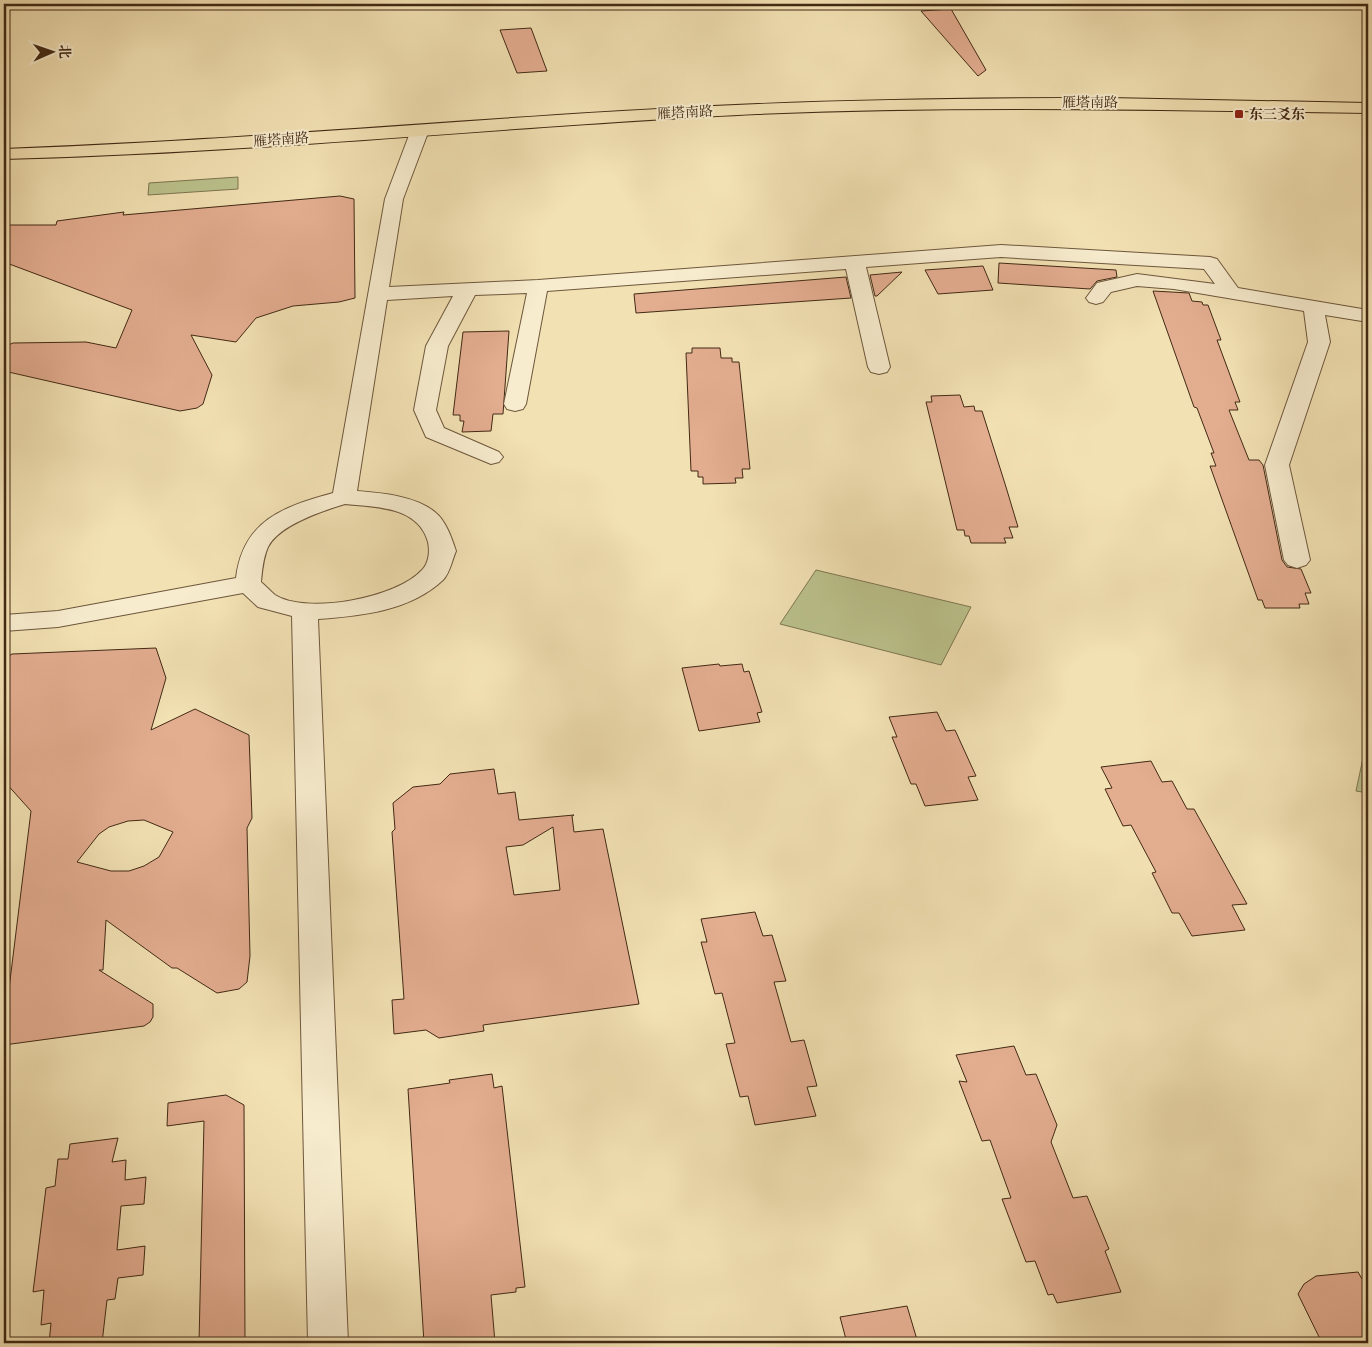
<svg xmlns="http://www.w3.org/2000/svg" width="1372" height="1347" viewBox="0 0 1372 1347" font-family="'IM FELL Double Pica','Noto Serif SC',serif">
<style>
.green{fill:#bbc28c;stroke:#7e7650}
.building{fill:#e3ad90;stroke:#422914;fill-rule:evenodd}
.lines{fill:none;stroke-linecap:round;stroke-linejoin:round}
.minor-casing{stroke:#6e573c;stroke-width:2}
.major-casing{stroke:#422914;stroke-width:2}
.minor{fill:#f7ecce;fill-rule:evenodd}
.major{fill:#f2e1b3;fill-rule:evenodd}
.poi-dot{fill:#8f2418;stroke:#f7ecce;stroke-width:2}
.labels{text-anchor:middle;stroke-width:4;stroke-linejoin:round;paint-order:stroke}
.far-street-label{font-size:14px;fill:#422914;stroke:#f7ecce}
.far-poi-label{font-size:14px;font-weight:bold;fill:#422914;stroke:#f7ecce;text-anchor:start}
</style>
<rect width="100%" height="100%" fill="#f2e1b3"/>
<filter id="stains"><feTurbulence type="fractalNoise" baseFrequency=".004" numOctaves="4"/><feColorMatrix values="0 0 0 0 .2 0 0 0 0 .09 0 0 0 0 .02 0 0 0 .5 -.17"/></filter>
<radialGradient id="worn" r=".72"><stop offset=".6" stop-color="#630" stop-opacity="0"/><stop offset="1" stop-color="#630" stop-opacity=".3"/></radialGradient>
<g class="green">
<polygon points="238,177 238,189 148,195 149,183"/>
<polygon points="816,570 971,607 941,665 780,624"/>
<polygon points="1366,744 1368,744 1368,793 1356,791"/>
</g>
<g class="building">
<polygon points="951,9 986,70 978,76 921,11"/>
<polygon points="531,28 547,71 517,73 500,30"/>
<polygon points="340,196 354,199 355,298 339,302 293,306 256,318 236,342 191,335 212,375 203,404 197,408 180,411 4,371 4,347 13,343 86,342 116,348 132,310 4,262 4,225 56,225 57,221 124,212 123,215"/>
<polygon points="999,263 1116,270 1117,277 1097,281 1090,289 998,283"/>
<polygon points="983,266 993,290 938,294 925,270"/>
<polygon points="902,272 877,296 875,296 870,275"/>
<polygon points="846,277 851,298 636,313 634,294"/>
<polygon points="1153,291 1189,293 1192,301 1202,302 1203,305 1208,305 1221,340 1217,340 1240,402 1235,402 1238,410 1229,410 1249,460 1259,460 1263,465 1282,560 1287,567 1301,569 1311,593 1305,593 1309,604 1299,604 1300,608 1265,608 1262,600 1258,600 1210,466 1216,466 1211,453 1214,453 1197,408 1194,407"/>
<polygon points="509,331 503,414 493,414 491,431 462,432 464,421 460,421 460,415 453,415 463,332"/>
<polygon points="692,348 720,348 721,358 732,358 732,362 739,362 750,469 742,469 743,478 735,478 736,483 703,484 703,477 698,477 698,471 691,471 686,353 692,353"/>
<polygon points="960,395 964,407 974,406 975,411 982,411 1006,487 1018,527 1009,527 1013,538 1004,538 1006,543 971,543 969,536 965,536 964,530 957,530 926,402 932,402 931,396"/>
<path d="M156,648L166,678L151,730L195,709L249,735L252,818L247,828L250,956L247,982L239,989L217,993L177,968H172L106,920L103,970H99L153,1004V1017L150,1022L144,1026L4,1045V1029L31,811L4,781V659L12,654ZM144,820L173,832L159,857L144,866L129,871H111L77,862L99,834L109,827L128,821Z"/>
<polygon points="719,664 720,666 742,664 744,672 749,671 762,712 757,713 760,722 699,731 682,668"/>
<polygon points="937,712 946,731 955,730 976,776 968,777 978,800 925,806 916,784 911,784 892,737 897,737 889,717"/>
<polygon points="1151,761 1162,782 1172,781 1187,809 1194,809 1247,904 1232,905 1245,930 1192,936 1179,913 1172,913 1152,873 1156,872 1131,825 1123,826 1105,789 1112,788 1101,767"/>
<path d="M494,769L498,794L515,792L519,820L574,815L572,816L574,832L603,829L639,1004L483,1025L484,1031L439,1038L426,1030L394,1034L392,1000L404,999L392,832L395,829L393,803L413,787L440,784L450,774ZM553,827L560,890L514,895L506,847L523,845Z"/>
<polygon points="755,912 763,936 772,935 786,981 774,982 791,1042 804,1040 817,1086 807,1087 816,1116 755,1125 748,1096 740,1097 726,1044 735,1043 722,993 715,994 701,942 707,942 701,919"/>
<polygon points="1014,1046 1026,1075 1036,1074 1057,1125 1051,1142 1073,1198 1087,1196 1109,1249 1105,1251 1121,1292 1057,1303 1053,1294 1048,1295 1035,1261 1026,1262 1002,1199 1011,1198 990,1140 982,1141 959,1081 967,1082 956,1055"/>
<polygon points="492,1074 494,1088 502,1086 525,1287 516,1288 516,1292 491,1295 495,1343 424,1343 408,1089 450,1083 449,1080"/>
<polygon points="226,1095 244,1105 245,1343 199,1343 204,1121 167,1126 168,1103"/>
<polygon points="118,1138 112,1162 126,1160 125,1180 146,1177 144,1204 121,1206 117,1250 145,1246 143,1275 118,1278 115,1299 107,1300 102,1343 49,1343 51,1323 41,1325 44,1290 33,1292 46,1188 55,1186 58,1159 68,1159 70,1144"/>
<polygon points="1358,1272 1362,1279 1368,1278 1368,1343 1322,1343 1298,1294 1304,1284 1316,1276"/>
<polygon points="907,1306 918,1343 847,1343 840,1317"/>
</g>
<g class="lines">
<defs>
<path id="minor" d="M420,125L426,126L429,130L403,199L389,287L538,280L1001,245L1210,257L1217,259L1238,288L1368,310V322L1325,315L1330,342L1289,465L1310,560L1306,565L1297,568L1288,565L1284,560L1265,465L1308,342L1304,311L1174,289L1137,286L1111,292L1103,302L1096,304L1089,302L1086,298L1097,283L1137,274L1215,284L1204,269L1001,257L866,267L890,367L887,372L879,374L871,372L868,367L846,269L547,291L526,404L523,409L515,411L507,409L504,404L527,293L475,295L448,346L436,410L444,428L499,452L503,457L499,462L491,464L426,437L414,410L426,346L453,296L387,300L357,491C382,493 417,496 436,513C446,521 452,539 456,551C452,560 450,573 443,580C410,611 361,616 318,619L348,1343H308L292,616L258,607L243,593L58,627L4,631V615L58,611L236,578C243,521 282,507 333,493L385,199L411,130L414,126ZM345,504C375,507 418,506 428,542C430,551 429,563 422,570C397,598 307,615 275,595C270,591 266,586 261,582C262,571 263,558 268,547C279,525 322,511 345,504Z"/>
<path id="major" d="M1108,98L1368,103V113C1165,110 961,105 757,114C506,126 255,153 4,159V149C228,141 451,120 675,108C819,100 964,98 1108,98Z"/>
</defs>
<use href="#minor" class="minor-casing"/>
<use href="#major" class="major-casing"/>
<use href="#minor" class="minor"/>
<use href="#major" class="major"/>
</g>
<rect class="poi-dot" x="1234" y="109" width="10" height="10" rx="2.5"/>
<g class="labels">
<g class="far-street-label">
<text x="1090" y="107">雁塔南路</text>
<text transform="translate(685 112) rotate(-3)" y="5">雁塔南路</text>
<text transform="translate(281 139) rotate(-4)" y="5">雁塔南路</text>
</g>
<g class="far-poi-label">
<text x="1249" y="119">东三爻东</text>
</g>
</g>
<rect width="1372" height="1347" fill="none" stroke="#f2e1b3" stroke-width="20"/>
<rect x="5" y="5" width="1362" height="1337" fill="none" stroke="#422914" stroke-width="2.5"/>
<rect x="10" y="10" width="1352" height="1327" fill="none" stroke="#422914"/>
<g transform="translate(52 52) rotate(88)" stroke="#f7ecce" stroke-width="4" paint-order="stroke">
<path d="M0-4L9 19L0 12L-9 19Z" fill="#422914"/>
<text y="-8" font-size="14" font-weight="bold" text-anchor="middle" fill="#422914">北</text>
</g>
<rect width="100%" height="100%" filter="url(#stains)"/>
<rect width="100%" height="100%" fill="url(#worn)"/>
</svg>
